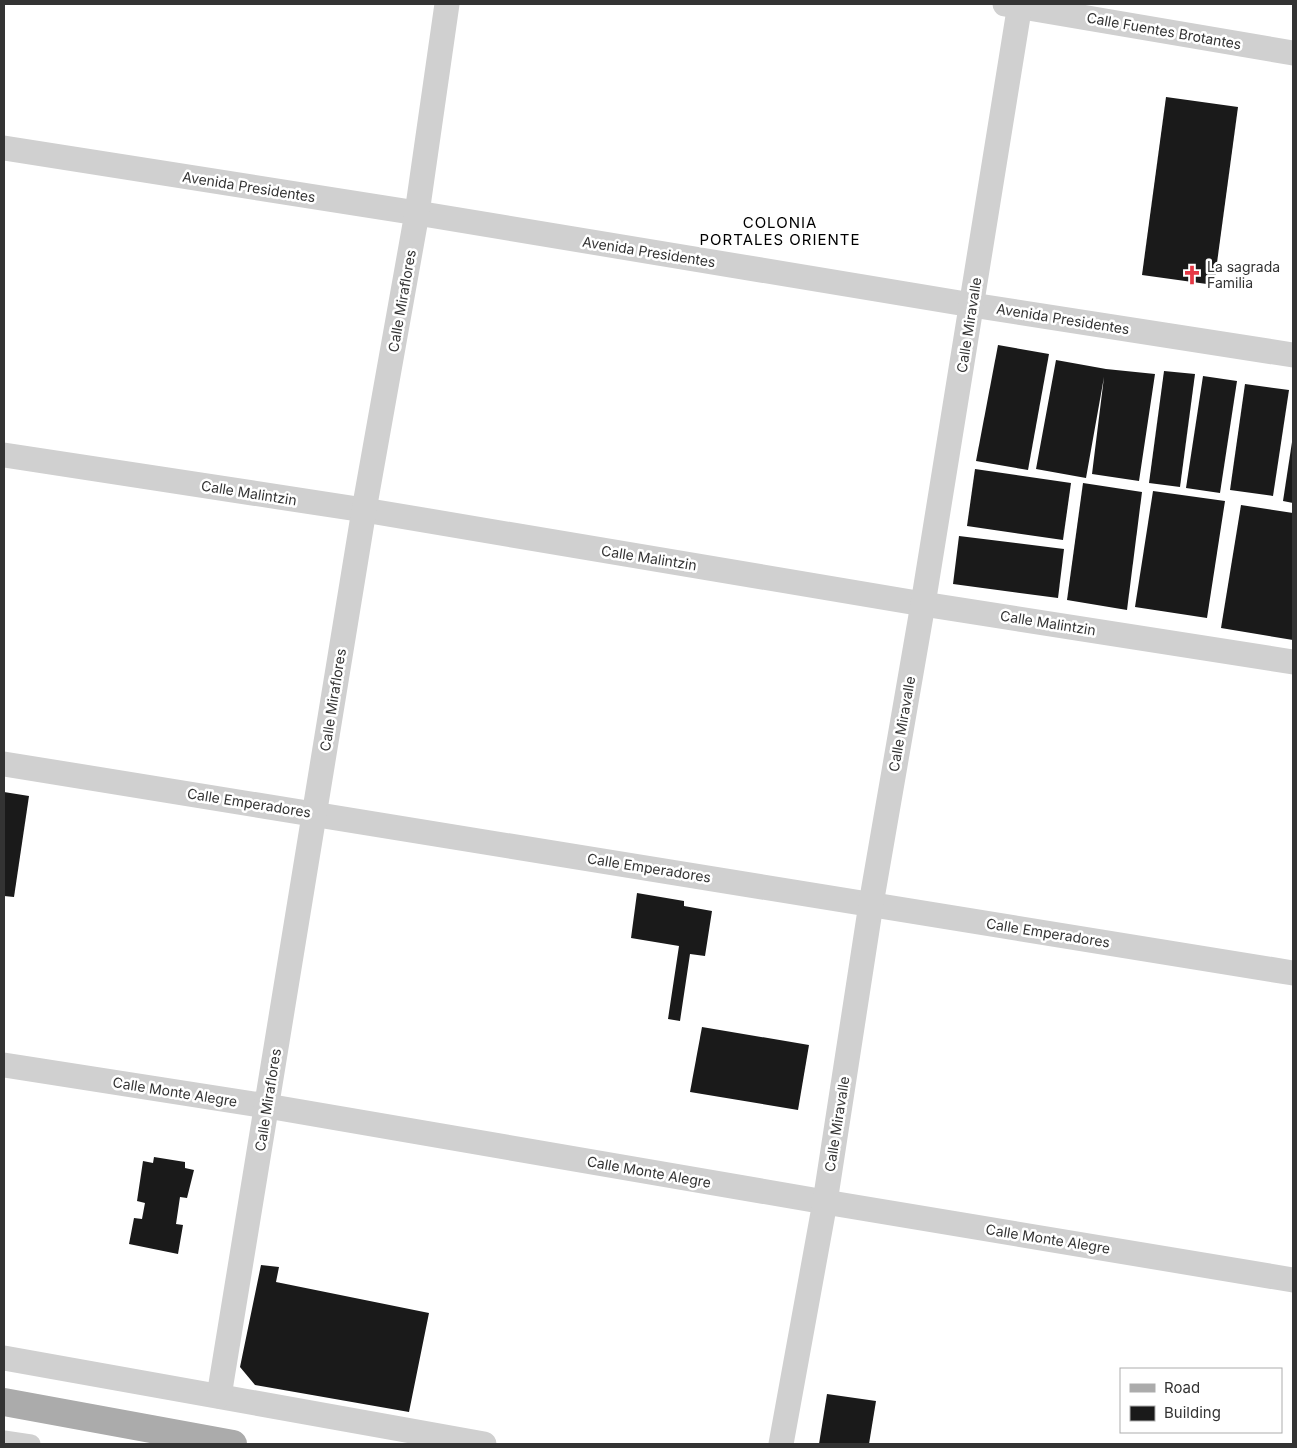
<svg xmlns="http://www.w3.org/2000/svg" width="1297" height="1448" viewBox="0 0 1297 1448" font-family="Inter,sans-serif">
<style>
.building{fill:#1a1a1a}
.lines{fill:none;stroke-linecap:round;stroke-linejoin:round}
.pedestrian{stroke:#d0d0d0;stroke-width:19}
.minor{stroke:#d0d0d0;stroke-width:25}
.primary{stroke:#ababab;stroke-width:28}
.labels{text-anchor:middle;stroke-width:5;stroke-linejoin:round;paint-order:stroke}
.street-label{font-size:14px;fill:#333;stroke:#fff}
.poi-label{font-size:14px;fill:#333;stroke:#fff;text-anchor:start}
.neighbourhood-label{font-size:15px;letter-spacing:1px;fill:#000;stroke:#fff}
</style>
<rect width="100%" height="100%" fill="#fff"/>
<g class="building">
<polygon points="1166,97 1238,107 1214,285 1142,275"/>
<polygon points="998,345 1049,354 1028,470 976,461"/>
<polygon points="1056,360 1106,369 1155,374 1139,481 1092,474 1104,377 1086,478 1036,469"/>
<polygon points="1164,371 1195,374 1180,487 1149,483"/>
<polygon points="1203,376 1237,381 1220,493 1186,488"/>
<polygon points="1245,384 1289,390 1273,496 1230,490"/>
<polygon points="1292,442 1293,442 1293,503 1283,501"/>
<polygon points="975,469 1071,483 1063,540 967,526"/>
<polygon points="1083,483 1142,492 1127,610 1067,600"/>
<polygon points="1153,491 1225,501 1207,618 1135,607"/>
<polygon points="1241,505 1293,513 1293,640 1221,628"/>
<polygon points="959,536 1064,549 1058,598 953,584"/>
<polygon points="4,792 29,796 14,897 4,896"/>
<polygon points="637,893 684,901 684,906 712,911 705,956 690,954 680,1021 668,1019 679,946 631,938"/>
<polygon points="702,1027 809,1045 798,1110 690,1092"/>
<polygon points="154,1157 185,1162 185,1168 194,1170 187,1198 180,1197 176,1224 183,1225 178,1254 129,1244 134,1218 142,1219 145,1203 137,1201 143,1161 153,1163"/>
<polygon points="261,1265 279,1267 276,1282 429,1313 409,1412 255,1385 240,1367"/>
<polygon points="827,1394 876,1401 869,1444 819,1444"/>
</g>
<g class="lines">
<polyline class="pedestrian" points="4,1440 31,1444"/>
<g class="minor">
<polyline points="1005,4 1293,53"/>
<polyline points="4,148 417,213 972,305 1293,355"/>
<polyline points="4,455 364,510 923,604 1293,662"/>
<polyline points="4,764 1293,973"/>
<polyline points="4,1065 267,1106 825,1202 1293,1280"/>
<polyline points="4,1358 484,1444"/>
<polyline points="219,1396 364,510 417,213 447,4"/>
<polyline points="781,1444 825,1202 871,904 923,604 1020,4"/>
</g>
<polyline class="primary" points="4,1402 233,1444"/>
</g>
<defs>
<symbol id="church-bare" viewBox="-9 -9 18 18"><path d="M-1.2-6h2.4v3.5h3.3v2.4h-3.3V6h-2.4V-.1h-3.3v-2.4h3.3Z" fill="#e63946" stroke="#fff" stroke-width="2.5" paint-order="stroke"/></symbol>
</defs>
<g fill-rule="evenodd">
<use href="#church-bare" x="1178" y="261" width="28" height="28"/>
</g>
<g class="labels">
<g class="street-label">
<text transform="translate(1164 31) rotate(10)" y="5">Calle Fuentes Brotantes</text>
<text transform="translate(249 187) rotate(9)" y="5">Avenida Presidentes</text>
<text transform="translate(649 252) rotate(9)" y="5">Avenida Presidentes</text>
<text transform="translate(402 301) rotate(-80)" y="5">Calle Miraflores</text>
<text transform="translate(1063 319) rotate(9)" y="5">Avenida Presidentes</text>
<text transform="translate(969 325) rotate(-81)" y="5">Calle Miravalle</text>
<text transform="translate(249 493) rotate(9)" y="5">Calle Malintzin</text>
<text transform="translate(649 558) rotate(9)" y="5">Calle Malintzin</text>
<text transform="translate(1048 623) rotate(9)" y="5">Calle Malintzin</text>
<text transform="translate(333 700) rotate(-81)" y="5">Calle Miraflores</text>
<text transform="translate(902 724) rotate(-80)" y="5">Calle Miravalle</text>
<text transform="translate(249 803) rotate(9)" y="5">Calle Emperadores</text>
<text transform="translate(649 868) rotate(9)" y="5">Calle Emperadores</text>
<text transform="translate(1048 933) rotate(9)" y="5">Calle Emperadores</text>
<text transform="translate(175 1092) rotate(9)" y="5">Calle Monte Alegre</text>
<text transform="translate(268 1100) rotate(-81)" y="5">Calle Miraflores</text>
<text transform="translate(837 1124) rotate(-81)" y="5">Calle Miravalle</text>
<text transform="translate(649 1172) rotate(10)" y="5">Calle Monte Alegre</text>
<text transform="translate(1048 1239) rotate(9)" y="5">Calle Monte Alegre</text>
</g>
<g class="poi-label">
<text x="1207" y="272">La sagrada<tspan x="1207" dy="16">Familia</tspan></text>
</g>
<g class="neighbourhood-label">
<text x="780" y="228">COLONIA<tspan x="780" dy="17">PORTALES ORIENTE</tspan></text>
</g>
</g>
<rect width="1297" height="1448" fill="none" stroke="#333333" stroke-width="10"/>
<rect x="1120" y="1368" width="162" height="65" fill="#ffffff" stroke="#adadad"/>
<rect x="1130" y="1384" width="25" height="8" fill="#ababab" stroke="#adadad"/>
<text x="1164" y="1393" font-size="15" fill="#333333">Road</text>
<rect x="1130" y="1406" width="25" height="15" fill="#1a1a1a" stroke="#adadad"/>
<text x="1164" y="1418" font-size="15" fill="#333333">Building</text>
</svg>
